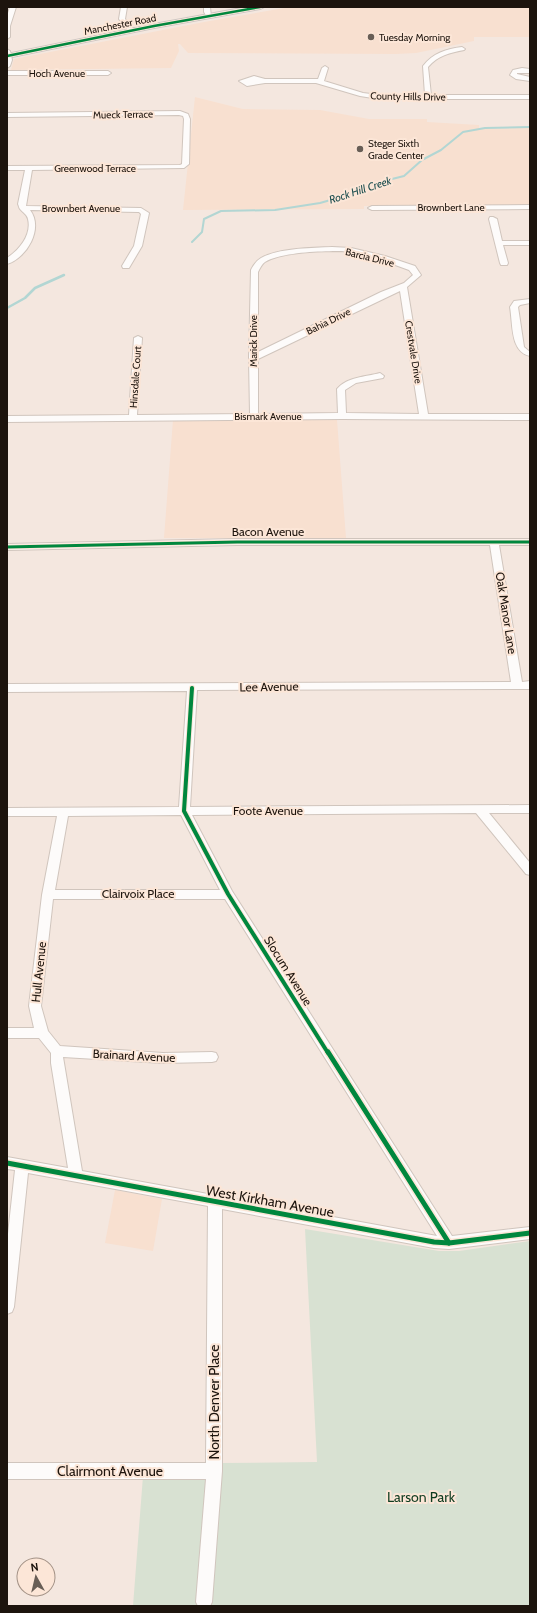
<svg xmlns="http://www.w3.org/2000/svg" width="537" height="1613" viewBox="0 0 537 1613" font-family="Cabin,sans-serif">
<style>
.built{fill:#f8e0d0}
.green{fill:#d8e1d2}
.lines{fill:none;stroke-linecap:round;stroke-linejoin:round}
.stream-far1{stroke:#b2d6d3;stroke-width:2}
.stream{stroke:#b2d6d3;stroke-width:2.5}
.minor-casing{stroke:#d0c5bd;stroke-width:2}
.major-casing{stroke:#cec7c3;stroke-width:2}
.minor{fill:#fdfbfa;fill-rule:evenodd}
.major{fill:#f0e7e6;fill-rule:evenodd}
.cycleway-far3-casing{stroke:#fce6d7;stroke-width:4}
.cycleway-far2-casing{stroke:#fce6d7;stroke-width:5}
.cycleway-far1-casing{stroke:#fce6d7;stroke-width:6}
.cycleway-casing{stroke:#fce6d7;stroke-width:8}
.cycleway-far3{stroke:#00873e;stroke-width:2.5}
.cycleway-far2{stroke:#00873e;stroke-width:3}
.cycleway-far1{stroke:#00873e;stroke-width:4}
.cycleway{stroke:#00873e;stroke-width:5}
.poi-dot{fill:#685e56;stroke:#fce6d7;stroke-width:1.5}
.labels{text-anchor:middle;stroke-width:4;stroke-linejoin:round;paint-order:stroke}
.far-street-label{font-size:10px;fill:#1d140d;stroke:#fce6d7}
.far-poi-label{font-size:10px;fill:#1d140d;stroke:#fce6d7;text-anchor:start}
.far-water-label{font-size:11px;font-style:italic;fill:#1b4d4e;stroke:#fce6d7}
.street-label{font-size:12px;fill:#1d140d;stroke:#fce6d7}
.near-street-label{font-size:14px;fill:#1d140d;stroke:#fce6d7}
.near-park-label{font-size:14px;fill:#0f3c20;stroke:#fce6d7}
</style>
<rect width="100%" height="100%" fill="#f4e7df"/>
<g class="built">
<polygon points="290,7 530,7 530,37 474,37 474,41 416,53 396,54 188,53 180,44 178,44 179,51 171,68 11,70 14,59 204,22"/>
<polygon points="195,97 243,109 320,110 369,119 427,119 427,122 479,125 479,129 530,128 530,205 364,206 364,209 183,210"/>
<polygon points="173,420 337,420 346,538 164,538"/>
<polygon points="115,1190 162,1199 153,1251 105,1243"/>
</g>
<polygon class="green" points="305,1229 439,1251 459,1251 530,1241 530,1606 133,1606 143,1476 220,1463 317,1462"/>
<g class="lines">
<polyline class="stream-far1" points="192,242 202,232 204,219 221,211 275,210 320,203 341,197 372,184 404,176 422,160 441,150 463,132 485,128 530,127"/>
<polyline class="stream" points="7,308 25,298 35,288 64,275"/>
<defs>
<g id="minor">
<polygon points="10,7 16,7 10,26 10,37 7,39 7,16"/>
<polygon points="121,7 127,7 125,19 134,30 133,31 129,31 119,19"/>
<polygon points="204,7 210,7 211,17 207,17 204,12"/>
<path d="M462,47L465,49L464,50C450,53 438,55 428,67L431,95H530V99H379L360,96L316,83H265L247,86L239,81L254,76L265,79H318L322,68L325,66L328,68L324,81L363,93L379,95H425L423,66C433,53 446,49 462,47Z"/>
<polygon points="7,49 10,51 12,60 10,66 7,68"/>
<polygon points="522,68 530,69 530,73 517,73 517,74 530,77 530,81 516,79 510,75 513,70"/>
<polygon points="7,71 108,71 111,73 108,75 7,75"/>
<path d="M180,111L188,114L190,119L189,164L184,168L32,170L26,206L141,208L149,213L142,246L129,268H123L122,266L134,246L141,214L139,212L30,210C44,228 27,258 7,264V258C19,250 32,235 28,219C27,214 23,213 20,209C19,208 19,206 18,204L25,170H7V166L180,165L182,164L184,119L183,116L179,115L7,117V113Z"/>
<polygon points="530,205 530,209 372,210 368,208 372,206"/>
<polygon points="490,217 493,217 497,219 502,241 530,241 530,245 503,245 508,263 507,265 501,265 500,263 489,219"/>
<path d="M332,247L351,248L385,256L415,266L421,275L407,287L428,414H530V420L342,419L7,422V416L129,415L134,338L138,336L142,338L137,415L250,414L249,358L251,270C253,266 256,261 261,258C279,248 311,248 332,247ZM342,251L365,255L387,262L409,270L413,275L404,283L381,292L258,352V272C260,268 262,264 265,262C281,252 323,251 342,251ZM400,291L419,414L346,413L345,390L356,383L383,378L384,376L380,373C365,377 347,377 337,389L338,413L258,414V359Z"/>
<path d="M530,299V303L520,305L518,307L524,347L530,352V356C510,352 513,324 510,307L514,301Z"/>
<path d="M237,539H530V545H499L522,682L530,681V689L197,690L190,807L530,805V813H489L530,863V875L526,874L476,813L192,815L232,891L452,1236L530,1227V1239L449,1249L434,1248L222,1209V1471L212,1602L210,1606H198L196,1602L206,1479H7V1463H206L208,1206L28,1173L14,1307L12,1312L7,1314V1243L15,1170L7,1169V1157L68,1168L51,1063V1053L39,1038H7V1028H34L29,1006L42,895L57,816H7V808L179,807L187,691L7,692V684L511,682L490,545H237L7,550V544ZM181,815L220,890H55L68,816ZM53,899H225L437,1236L82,1171L63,1057L163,1063L212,1062L216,1061L218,1057L216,1053L212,1052L163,1053L60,1046L48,1031L41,1006Z"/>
</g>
<polygon id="major" points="247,7 264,7 260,9 154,28 7,58 7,54 154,24"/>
</defs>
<use href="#minor" class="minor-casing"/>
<use href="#major" class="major-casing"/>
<use href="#minor" class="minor"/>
<use href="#major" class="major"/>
<defs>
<polyline id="cycleway-far3" points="7,56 154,26 260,7"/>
<polyline id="cycleway-far2" points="7,547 237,542 530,542"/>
<polyline id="cycleway-far1" points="192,688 184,811 228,894 328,1053"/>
<g id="cycleway">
<polyline points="328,1052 449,1243"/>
<polyline points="7,1163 434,1242 449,1243 530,1233"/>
</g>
</defs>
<use href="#cycleway-far3" class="cycleway-far3-casing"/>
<use href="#cycleway-far2" class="cycleway-far2-casing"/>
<use href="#cycleway-far1" class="cycleway-far1-casing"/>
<use href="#cycleway" class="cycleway-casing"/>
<use href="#cycleway-far3" class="cycleway-far3"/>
<use href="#cycleway-far2" class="cycleway-far2"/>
<use href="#cycleway-far1" class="cycleway-far1"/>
<use href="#cycleway" class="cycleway"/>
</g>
<g class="poi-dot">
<circle cx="371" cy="37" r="4"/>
<circle cx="360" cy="149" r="4"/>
</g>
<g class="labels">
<g class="far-street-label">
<text transform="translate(120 24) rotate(-11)" y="4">Manchester Road</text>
<text x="57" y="77">Hoch Avenue</text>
<text transform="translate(408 96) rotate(1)" y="4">County Hills Drive</text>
<text transform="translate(123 114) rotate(-1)" y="4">Mueck Terrace</text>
<text x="95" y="172">Greenwood Terrace</text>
<text x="451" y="211">Brownbert Lane</text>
<text x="81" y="212">Brownbert Avenue</text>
<text transform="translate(370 257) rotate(14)" y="4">Barcia Drive</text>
<text transform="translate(328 321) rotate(-26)" y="4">Bahia Drive</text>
<text transform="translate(253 341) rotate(-90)" y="4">Marick Drive</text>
<text transform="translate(414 352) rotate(81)" y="4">Crestvale Drive</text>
<text transform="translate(135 377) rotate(-86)" y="4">Hinsdale Court</text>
<text x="268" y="420">Bismark Avenue</text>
</g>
<g class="far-poi-label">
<text x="379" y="41">Tuesday Morning</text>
<text x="368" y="147">Steger Sixth<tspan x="368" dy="12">Grade Center</tspan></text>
</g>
<g class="far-water-label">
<text transform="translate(360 190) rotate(-18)" y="4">Rock Hill Creek</text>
</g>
<g class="street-label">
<text x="268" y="536">Bacon Avenue</text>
<text transform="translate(506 613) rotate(81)" y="4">Oak Manor Lane</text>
<text transform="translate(269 687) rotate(-1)" y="4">Lee Avenue</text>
<text x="268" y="815">Foote Avenue</text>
<text x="138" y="898">Clairvoix Place</text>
<text transform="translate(288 971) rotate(58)" y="4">Slocum Avenue</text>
<text transform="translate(39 972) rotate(-84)" y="4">Hull Avenue</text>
<text transform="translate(134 1056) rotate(3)" y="4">Brainard Avenue</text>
</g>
<g class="near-street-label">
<text transform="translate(270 1201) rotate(10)" y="5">West Kirkham Avenue</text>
<text transform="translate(214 1402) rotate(-90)" y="5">North Denver Place</text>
<text x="110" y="1476">Clairmont Avenue</text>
</g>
<g class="near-park-label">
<text x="421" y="1502">Larson Park</text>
</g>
</g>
<rect width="537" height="1613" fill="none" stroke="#1d140d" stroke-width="16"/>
<g transform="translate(36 1577) rotate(352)"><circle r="19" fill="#fce6d7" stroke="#a39286"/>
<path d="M0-3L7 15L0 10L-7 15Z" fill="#685e56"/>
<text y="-6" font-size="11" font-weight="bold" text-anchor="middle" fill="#1d140d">N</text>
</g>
</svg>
